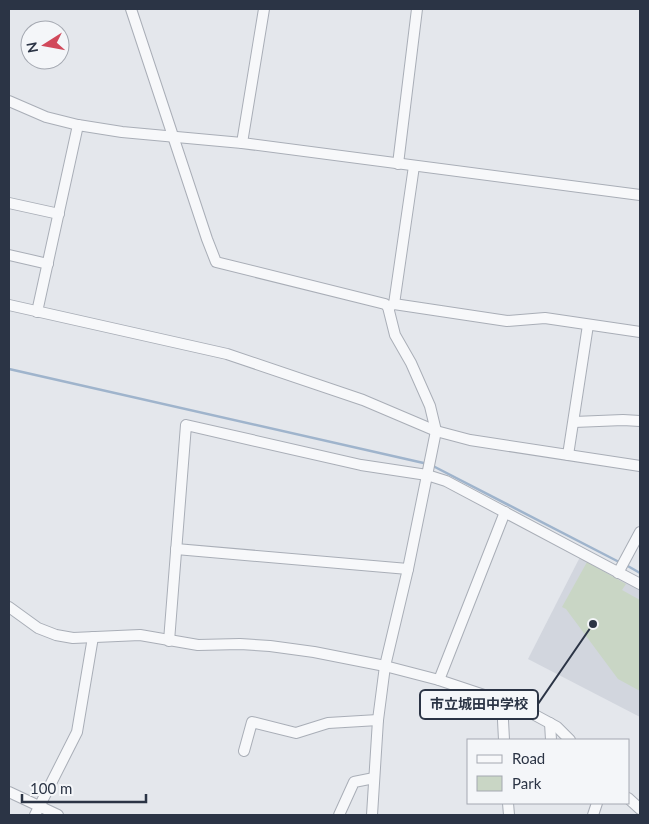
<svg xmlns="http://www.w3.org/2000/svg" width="649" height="824" viewBox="0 0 649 824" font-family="Lato,'Noto Sans JP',sans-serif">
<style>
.built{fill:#d2d6de}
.green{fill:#c9d6c5}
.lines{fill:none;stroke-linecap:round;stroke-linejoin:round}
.stream{stroke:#9fb4cc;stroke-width:2.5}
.minor-casing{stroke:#a9aeb7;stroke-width:12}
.minor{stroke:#f7f8fa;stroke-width:10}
.leader{fill:none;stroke:#2b3445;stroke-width:2}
.callout-dot{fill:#2b3445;stroke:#f4f6f9;stroke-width:2}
.callout{fill:#f4f6f9;stroke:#2b3445;stroke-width:2}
.callout-label{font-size:14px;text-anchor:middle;font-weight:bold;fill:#2b3445}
</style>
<rect width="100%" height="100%" fill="#e4e7ec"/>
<polygon class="built" points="580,557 640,589 640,717 528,659"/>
<polygon class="green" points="587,562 626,584 622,590 640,600 640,691 618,679 566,609 562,607"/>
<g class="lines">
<g class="stream">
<polyline points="9,369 428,464"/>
<polyline points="433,466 621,563"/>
<polyline points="626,565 640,573"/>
</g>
<defs>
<g id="minor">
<polyline points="131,9 207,239 216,262 385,304 388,307 395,335 411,363 430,406 436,431 408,569 385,666 378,720 372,815"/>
<polyline points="9,101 46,117 78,125 122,132 242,143 640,195"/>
<polyline points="242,143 264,9"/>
<polyline points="398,164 417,9"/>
<polyline points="9,203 59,214"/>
<polyline points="9,255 48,264"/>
<polyline points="394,304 414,166"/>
<polyline points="9,305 227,354 363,400 436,431 470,440 640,466"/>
<polyline points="388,307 394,304 507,321 545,318 640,332"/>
<polyline points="37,312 78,125"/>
<polyline points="574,422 623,420 640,421"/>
<polyline points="568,455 588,325"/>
<polyline points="176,549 408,569"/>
<polyline points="618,573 640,532"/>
<polyline points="9,607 38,628 56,635 73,638 140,635 198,645 240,644 270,646 314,652 385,666 439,680 502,701 533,714 557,727 570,740"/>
<polyline points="169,641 186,425 361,465 427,475 446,481 640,584"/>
<polyline points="439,680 505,512"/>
<polyline points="502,701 504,740"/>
<polyline points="550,723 551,740"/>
<polyline points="244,751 252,722 296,733 328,723 378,720"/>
<polyline points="9,792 58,815"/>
<polyline points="628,798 640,809"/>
<polyline points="508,803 509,815"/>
<polyline points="35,815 77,732 93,637"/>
<polyline points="339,815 354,782 374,778"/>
<polyline points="593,815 597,803"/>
</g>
</defs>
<use href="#minor" class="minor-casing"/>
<use href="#minor" class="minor"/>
</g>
<path class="leader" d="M593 624L538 704"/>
<circle class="callout-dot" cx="593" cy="624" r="5"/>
<rect class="callout" x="420" y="690" width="118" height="29" rx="5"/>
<g class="callout-label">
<text x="479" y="709">市立城田中学校</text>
</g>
<rect width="649" height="824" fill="none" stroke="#2b3445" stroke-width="20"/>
<rect x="467" y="739" width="162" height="65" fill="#f4f6f9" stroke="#a4a8b1"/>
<rect x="477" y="755" width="25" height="8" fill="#f7f8fa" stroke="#a4a8b1"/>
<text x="512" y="764" font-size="15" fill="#2b3445">Road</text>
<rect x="477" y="776" width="25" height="15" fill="#c9d6c5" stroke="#a4a8b1"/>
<text x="512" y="789" font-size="15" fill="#2b3445">Park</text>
<g transform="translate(45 45) rotate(259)"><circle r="24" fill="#f4f6f9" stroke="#a4a8b1"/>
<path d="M0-4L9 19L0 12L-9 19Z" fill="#d1495b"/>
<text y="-8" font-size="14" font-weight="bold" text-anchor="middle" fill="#2b3445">N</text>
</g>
<path d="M22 794v8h124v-8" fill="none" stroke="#2b3445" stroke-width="2.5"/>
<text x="30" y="794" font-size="15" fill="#2b3445" stroke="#f4f6f9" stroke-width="4" paint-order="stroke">100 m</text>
</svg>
